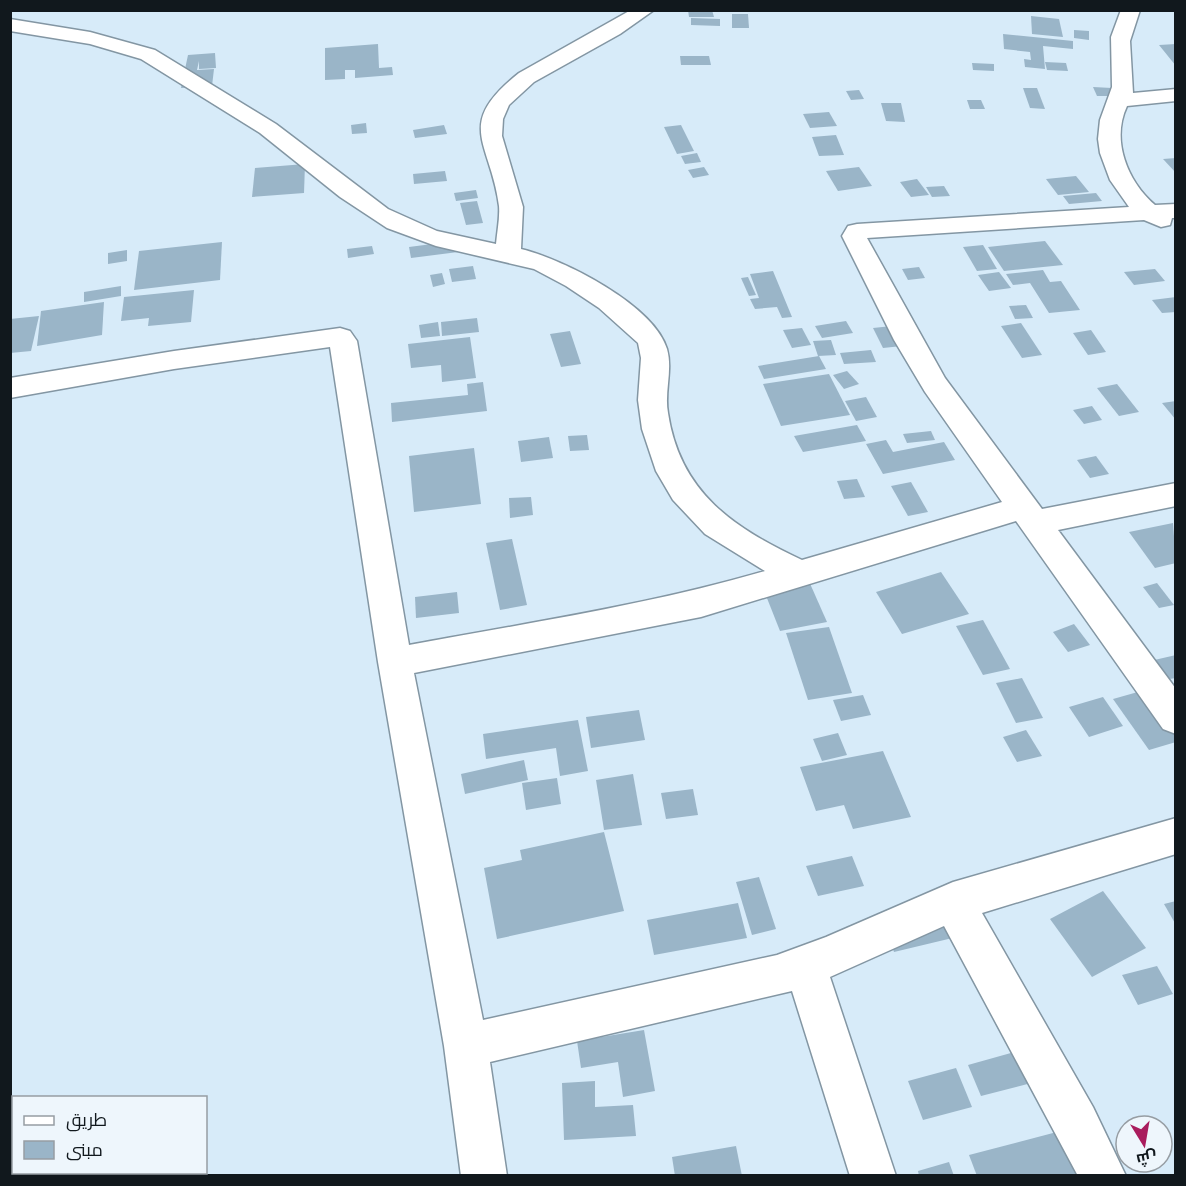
<svg xmlns="http://www.w3.org/2000/svg" width="1186" height="1186" viewBox="0 0 1186 1186" font-family="'IBM Plex Serif',Cairo,serif">
<style>
.building{fill:#9ab5c8}
.lines{fill:none;stroke-linecap:round;stroke-linejoin:round}
.minor-casing{stroke:#8396a3;stroke-width:3}
.minor{fill:#fff;fill-rule:evenodd}
</style>
<rect width="100%" height="100%" fill="#d7ebf9"/>
<g class="building">
<polygon points="688,10 712,10 714,17 689,17"/>
<polygon points="732,14 748,14 749,28 732,28"/>
<polygon points="1031,16 1059,19 1063,37 1032,34"/>
<polygon points="691,18 720,19 720,26 691,25"/>
<polygon points="1074,30 1089,31 1089,40 1074,38"/>
<polygon points="1003,34 1073,41 1073,49 1043,46 1045,69 1025,67 1024,59 1031,60 1030,52 1004,49"/>
<polygon points="378,44 379,68 392,67 393,75 355,78 355,70 345,70 345,79 325,80 325,48"/>
<polygon points="1176,44 1176,66 1159,45"/>
<polygon points="215,53 216,68 199,69 199,61 197,70 214,69 212,86 181,88 188,55"/>
<polygon points="680,56 709,56 711,65 681,65"/>
<polygon points="1045,62 1066,63 1068,71 1047,70"/>
<polygon points="972,63 994,64 994,71 973,70"/>
<polygon points="1093,87 1112,88 1116,96 1097,96"/>
<polygon points="1023,88 1037,88 1045,109 1030,108"/>
<polygon points="859,90 864,99 851,100 846,91"/>
<polygon points="967,100 981,100 985,109 970,109"/>
<polygon points="881,103 901,103 905,122 886,121"/>
<polygon points="829,112 837,126 810,128 803,114"/>
<polygon points="366,123 367,133 352,134 351,125"/>
<polygon points="444,125 447,134 415,138 413,130"/>
<polygon points="681,125 694,151 677,154 664,127"/>
<polygon points="836,135 844,155 819,156 812,137"/>
<polygon points="697,153 701,162 685,164 681,156"/>
<polygon points="1176,158 1176,173 1163,159"/>
<polygon points="305,164 304,193 252,197 255,168"/>
<polygon points="704,167 709,175 693,178 688,170"/>
<polygon points="859,167 872,186 838,191 826,171"/>
<polygon points="445,171 447,181 414,184 413,174"/>
<polygon points="1076,176 1089,192 1058,195 1046,179"/>
<polygon points="917,179 929,195 911,197 900,182"/>
<polygon points="944,186 950,196 932,197 926,187"/>
<polygon points="476,190 478,198 456,201 454,193"/>
<polygon points="1096,193 1102,201 1069,204 1063,196"/>
<polygon points="477,201 483,223 466,225 460,203"/>
<polygon points="463,240 466,251 411,258 409,247"/>
<polygon points="1045,241 1063,265 1004,271 988,247"/>
<polygon points="222,242 220,280 134,290 139,251"/>
<polygon points="983,245 997,269 977,271 963,247"/>
<polygon points="372,246 374,254 348,258 347,249"/>
<polygon points="127,250 127,261 108,264 108,253"/>
<polygon points="473,266 476,279 452,282 449,269"/>
<polygon points="919,267 925,278 908,280 902,269"/>
<polygon points="1155,269 1165,281 1134,285 1124,272"/>
<polygon points="1043,270 1050,282 1061,281 1080,310 1049,313 1030,283 1013,285 1006,274"/>
<polygon points="773,271 792,317 782,318 777,307 755,309 750,299 759,298 750,274"/>
<polygon points="999,272 1011,288 989,291 978,275"/>
<polygon points="442,273 445,284 433,287 430,275"/>
<polygon points="748,277 756,295 749,296 741,278"/>
<polygon points="121,286 121,296 84,302 84,292"/>
<polygon points="194,290 191,322 148,326 149,318 121,321 124,297"/>
<polygon points="1176,297 1176,312 1162,313 1152,300"/>
<polygon points="104,302 102,335 37,346 41,311"/>
<polygon points="1026,305 1033,318 1015,319 1009,306"/>
<polygon points="39,316 31,351 10,353 10,319"/>
<polygon points="477,318 479,332 442,336 441,322"/>
<polygon points="846,321 853,333 822,338 815,326"/>
<polygon points="438,322 440,336 421,338 419,325"/>
<polygon points="1021,323 1042,355 1022,358 1001,326"/>
<polygon points="892,326 902,346 883,348 873,328"/>
<polygon points="802,328 811,345 792,348 783,330"/>
<polygon points="1091,330 1106,352 1088,355 1073,333"/>
<polygon points="570,331 581,364 561,367 550,334"/>
<polygon points="470,337 476,378 442,382 441,365 411,368 408,344"/>
<polygon points="831,340 836,355 818,356 813,341"/>
<polygon points="871,350 876,362 844,364 840,353"/>
<polygon points="819,356 826,369 764,379 758,366"/>
<polygon points="847,371 859,384 844,389 833,375"/>
<polygon points="829,374 850,415 781,426 763,384"/>
<polygon points="483,382 487,411 392,422 391,403 468,395 467,384"/>
<polygon points="1117,384 1139,412 1119,416 1097,388"/>
<polygon points="866,397 877,417 856,421 845,401"/>
<polygon points="1176,401 1176,420 1162,403"/>
<polygon points="1092,406 1102,420 1084,424 1073,410"/>
<polygon points="857,425 866,441 803,452 794,436"/>
<polygon points="931,431 935,440 907,443 903,434"/>
<polygon points="587,435 589,450 570,451 568,436"/>
<polygon points="549,437 553,458 521,462 518,441"/>
<polygon points="886,440 893,452 944,442 955,460 883,474 866,444"/>
<polygon points="474,448 481,504 414,512 409,456"/>
<polygon points="1096,456 1109,474 1090,478 1077,460"/>
<polygon points="857,479 865,497 844,499 837,481"/>
<polygon points="911,482 928,512 908,516 891,486"/>
<polygon points="531,497 533,515 510,518 509,498"/>
<polygon points="1173,523 1176,563 1155,568 1129,532"/>
<polygon points="512,539 527,605 500,610 486,543"/>
<polygon points="804,570 827,622 780,631 759,578"/>
<polygon points="941,572 969,614 902,634 876,592"/>
<polygon points="1157,583 1174,605 1159,608 1143,587"/>
<polygon points="457,592 459,613 416,618 415,597"/>
<polygon points="983,620 1010,669 983,675 956,626"/>
<polygon points="1074,624 1090,645 1068,652 1053,632"/>
<polygon points="829,627 852,693 808,700 786,633"/>
<polygon points="1176,655 1176,678 1163,680 1150,661"/>
<polygon points="1022,678 1043,718 1016,723 996,683"/>
<polygon points="1152,688 1176,721 1176,742 1149,750 1113,699"/>
<polygon points="863,695 871,715 841,721 833,700"/>
<polygon points="1103,697 1123,726 1089,737 1069,707"/>
<polygon points="639,710 645,740 591,748 586,717"/>
<polygon points="578,720 588,771 560,776 556,748 486,759 483,734"/>
<polygon points="1026,730 1042,756 1017,762 1003,737"/>
<polygon points="838,733 847,755 822,761 813,739"/>
<polygon points="883,751 911,817 853,829 844,805 816,811 800,767"/>
<polygon points="524,760 528,780 465,794 461,774"/>
<polygon points="633,774 642,825 604,830 596,780"/>
<polygon points="557,778 561,804 526,810 522,783"/>
<polygon points="693,789 698,815 666,819 661,793"/>
<polygon points="604,832 624,911 497,939 484,868 522,860 520,850"/>
<polygon points="852,856 864,886 818,896 806,866"/>
<polygon points="759,877 776,929 752,935 736,882"/>
<polygon points="1103,891 1146,948 1092,977 1050,919"/>
<polygon points="949,898 965,935 894,952 880,915"/>
<polygon points="1176,901 1176,925 1164,904"/>
<polygon points="738,903 747,938 654,955 647,920"/>
<polygon points="1157,966 1173,994 1138,1005 1122,975"/>
<polygon points="644,1030 655,1091 623,1097 618,1062 581,1068 577,1041"/>
<polygon points="1029,1048 1043,1080 981,1096 968,1065"/>
<polygon points="956,1068 972,1107 923,1120 908,1081"/>
<polygon points="595,1081 595,1107 633,1105 636,1136 564,1140 562,1083"/>
<polygon points="1072,1128 1093,1176 977,1176 969,1155"/>
<polygon points="736,1146 742,1176 675,1176 672,1157"/>
<polygon points="949,1162 954,1176 919,1176 918,1171"/>
</g>
<g class="lines">
<defs>
<path id="minor" d="M631,10H654L620,34L534,82L509,105L503,119L502,136L523,207L521,249C563,259 654,305 667,349C673,370 664,392 668,413C680,493 734,528 802,560L1002,502L925,392L894,340L842,236L848,226L857,224L1129,207L1110,180L1100,153L1098,139L1100,120L1112,87L1111,37L1121,10H1140L1130,41L1133,93L1176,89V101L1127,106C1111,140 1127,181 1155,205L1176,204V218H1172L1170,225L1161,227L1144,220L867,238L945,378L1042,509L1176,483V506L1058,530L1176,689V734L1163,729L1016,521L701,617L414,673L483,1020L777,955L826,937L953,882L1176,818V854L982,913L1093,1107L1126,1176H1078L944,926L830,977L896,1176H850L792,991L490,1062L507,1176H461L444,1046L378,662L330,347L174,369L10,398V378L174,351L340,328L350,331L357,341L409,645C528,623 648,605 765,571L705,534L673,500L656,471L642,429L638,400L641,358L638,343L599,308L566,286L534,269L436,246L387,228L340,197L260,133L141,59L90,44L10,31V19L90,32L155,50L276,124L388,209L437,231L496,244C497,232 500,218 499,206C491,142 453,125 519,73Z"/>
</defs>
<use href="#minor" class="minor-casing"/>
<use href="#minor" class="minor"/>
</g>
<rect width="1186" height="1186" fill="none" stroke="#11181d" stroke-width="24"/>
<rect x="12" y="1096" width="195" height="78" fill="#eef6fc" stroke="#969da3" stroke-width="1.5"/>
<rect x="24" y="1116" width="30" height="9" fill="#ffffff" stroke="#969da3" stroke-width="1.5"/>
<text x="66" y="1126" font-size="18" fill="#11181d">طريق</text>
<rect x="24" y="1141" width="30" height="18" fill="#9ab5c8" stroke="#969da3" stroke-width="1.5"/>
<text x="66" y="1156" font-size="18" fill="#11181d">مبنى</text>
<g transform="translate(1144 1144) rotate(169)"><circle r="28" fill="#eef6fc" stroke="#969da3" stroke-width="1.5"/>
<path d="M0-4.5L10 22L0 15L-10 22Z" fill="#a91c5d"/>
<text y="-9" font-size="16" font-weight="bold" text-anchor="middle" fill="#11181d">ش</text>
</g>
</svg>
